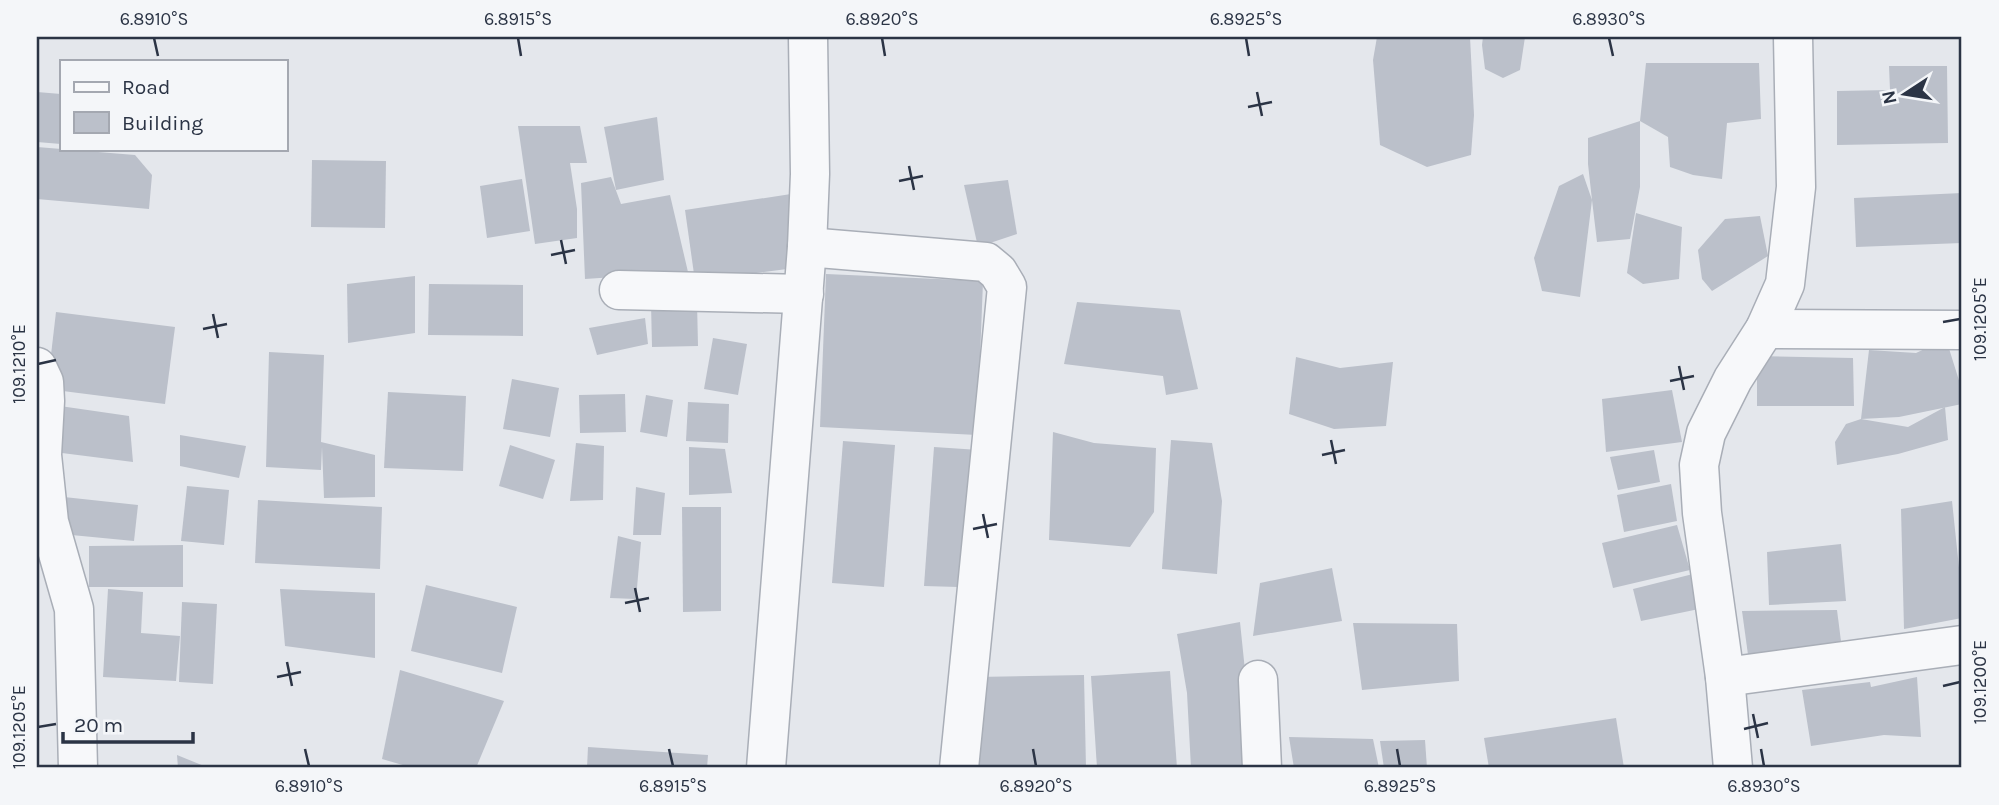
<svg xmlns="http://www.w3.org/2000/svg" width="1999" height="805" viewBox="0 0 1999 805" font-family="Karla,sans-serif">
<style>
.building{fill:#bbc0ca}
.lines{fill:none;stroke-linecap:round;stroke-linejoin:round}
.minor-casing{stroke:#a9aeb7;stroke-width:41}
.minor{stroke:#f7f8fa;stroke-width:38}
.ticks{fill:none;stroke:#2b3445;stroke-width:2.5}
.neatline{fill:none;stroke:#2b3445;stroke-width:2.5}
.ticks-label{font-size:18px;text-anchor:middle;fill:#2b3445}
</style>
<rect width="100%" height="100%" fill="#e4e7ec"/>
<g class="building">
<polygon points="1377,37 1470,37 1474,115 1471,155 1427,167 1380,145 1373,60"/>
<polygon points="1483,37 1525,37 1520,70 1503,78 1485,69 1482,45"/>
<polygon points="1646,63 1759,63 1761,119 1727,123 1722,179 1693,175 1670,167 1668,137 1640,121"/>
<polygon points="1889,66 1947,66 1948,143 1837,145 1837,91 1890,90"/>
<polygon points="37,92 61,94 61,144 37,142"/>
<polygon points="657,117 664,180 616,190 604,127"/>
<polygon points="1640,121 1640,187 1630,239 1597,242 1592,200 1580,297 1542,291 1534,258 1559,186 1583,174 1592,200 1588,164 1588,138"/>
<polygon points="518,126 580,126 587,163 570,163 577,209 577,238 535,244"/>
<polygon points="37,147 135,155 152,175 149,209 37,199"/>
<polygon points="312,160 386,161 385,228 311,227"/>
<polygon points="611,177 621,204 670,195 688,272 585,279 581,183"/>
<polygon points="522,179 530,231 487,238 480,186"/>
<polygon points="1008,180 1017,234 978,247 964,185"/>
<polygon points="1962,193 1962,243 1856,247 1854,198"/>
<polygon points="791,194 787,269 695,281 685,210"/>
<polygon points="1636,213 1682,227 1679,279 1643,284 1627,273"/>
<polygon points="1760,216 1768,256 1712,291 1702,279 1698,250 1725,219"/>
<polygon points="826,274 983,281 977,435 820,427"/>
<polygon points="415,276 415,333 348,343 347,284"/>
<polygon points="429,284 523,285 523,336 428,335"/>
<polygon points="697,302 698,346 652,347 651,303"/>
<polygon points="1077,302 1180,310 1198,389 1166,395 1163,376 1064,364"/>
<polygon points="56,312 175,327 165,404 47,389"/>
<polygon points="645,318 648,344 597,355 589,328"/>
<polygon points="713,338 747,344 738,395 704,389"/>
<polygon points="1946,339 1962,390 1962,404 1899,417 1861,419 1869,350 1916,353"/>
<polygon points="269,352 324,355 321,442 375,455 375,497 324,498 322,447 321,470 266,467"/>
<polygon points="1757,356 1853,358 1854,406 1757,406"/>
<polygon points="1296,357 1340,368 1393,362 1386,426 1334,429 1289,414"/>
<polygon points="512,379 559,388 550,437 503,429"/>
<polygon points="1672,390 1682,442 1606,452 1602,399"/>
<polygon points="388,392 466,396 463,471 384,468"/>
<polygon points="625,394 626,432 580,433 579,395"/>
<polygon points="646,395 673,400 667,437 640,432"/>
<polygon points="688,402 729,404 728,443 686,441"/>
<polygon points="60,406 129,416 133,462 54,452"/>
<polygon points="1945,407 1948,440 1898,454 1837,465 1835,442 1846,424 1861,419 1908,427"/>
<polygon points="1053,432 1094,443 1156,448 1154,512 1130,547 1049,540"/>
<polygon points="180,435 246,446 239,478 180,466"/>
<polygon points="1171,440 1212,443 1222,501 1217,574 1162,569"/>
<polygon points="843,441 895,445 884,587 832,583"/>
<polygon points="576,443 604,446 603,500 570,501"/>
<polygon points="510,445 555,460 543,499 499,486"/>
<polygon points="689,447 725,449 732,493 689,495"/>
<polygon points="934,447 979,450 958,587 924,586"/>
<polygon points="1654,450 1660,482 1618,490 1610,457"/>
<polygon points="1671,484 1677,521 1624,532 1617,495"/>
<polygon points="187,486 229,490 224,545 181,541"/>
<polygon points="636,487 665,493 661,535 633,535"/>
<polygon points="64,497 138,505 134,541 61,534"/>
<polygon points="258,500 382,507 380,569 255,563"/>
<polygon points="1952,501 1962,596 1962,618 1904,629 1901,509"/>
<polygon points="682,507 721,507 721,611 683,612"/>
<polygon points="1677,525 1690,570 1613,588 1602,543"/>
<polygon points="618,536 641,542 636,599 610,598"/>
<polygon points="1841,544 1846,601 1769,605 1767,552"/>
<polygon points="183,545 183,587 89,587 89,546"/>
<polygon points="1332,568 1342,621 1253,636 1260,583"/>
<polygon points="1693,574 1699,609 1641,621 1633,589"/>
<polygon points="426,585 517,607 502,673 411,651"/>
<polygon points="108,589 143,592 141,633 180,636 176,681 103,677"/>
<polygon points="280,589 375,593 375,658 285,646"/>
<polygon points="182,602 217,604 213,684 179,682"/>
<polygon points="1837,610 1842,649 1749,662 1742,611"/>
<polygon points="1240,622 1247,690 1250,768 1191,768 1187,693 1177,634"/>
<polygon points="1353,623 1457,624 1459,681 1362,690"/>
<polygon points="400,670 504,701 476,768 413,768 382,759"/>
<polygon points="1170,671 1177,768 1097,768 1091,676"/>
<polygon points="1084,675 1086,768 978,768 976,677"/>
<polygon points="1917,677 1921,737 1884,735 1811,746 1802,690 1870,682 1871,687"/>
<polygon points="1616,718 1624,768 1489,768 1484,738"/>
<polygon points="1289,737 1373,739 1379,768 1294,768"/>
<polygon points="1425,740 1427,768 1384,768 1380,741"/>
<polygon points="588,747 708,755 707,768 587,768"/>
<polygon points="177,755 209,768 178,768"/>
</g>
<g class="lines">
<defs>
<g id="minor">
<polyline points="807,247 986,262 998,272 1007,287 959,768"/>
<polyline points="619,290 804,294"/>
<polyline points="1765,329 1962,330"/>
<polyline points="37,367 44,382 45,401 42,455 49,522 74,609 78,768"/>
<polyline points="1725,677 1962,645"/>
<polyline points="1258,680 1262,768"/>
<polyline points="766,768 807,247 810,174 808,37"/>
<polyline points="1733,768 1725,677 1702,513 1699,465 1706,433 1733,379 1765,329 1785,284 1796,187 1793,37"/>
</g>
</defs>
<use href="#minor" class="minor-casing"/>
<use href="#minor" class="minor"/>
</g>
<path class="ticks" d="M154,38L158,56M518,38L521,56M882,38L885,56M1246,38L1249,56M1609,38L1613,56M1257,92L1262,116M1248,107L1272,102M909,166L914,190M899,181L923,176M561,240L566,264M551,255L575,250M213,314L218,338M1943,322L1960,319M203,329L227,324M38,364L56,360M1679,366L1684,390M1670,381L1694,376M1331,440L1336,464M1322,455L1345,450M983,514L988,538M973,529L997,524M635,588L640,612M625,603L649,598M287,662L292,686M277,677L301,672M1943,686L1960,682M1753,714L1758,738M38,727L56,724M1744,729L1768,723M305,749L309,766M669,749L673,766M1033,749L1036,766M1397,749L1400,766M1761,749L1764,766"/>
<rect width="1999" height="805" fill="none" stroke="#f4f6f9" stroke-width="77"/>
<rect x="60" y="60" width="228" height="91" fill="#f4f6f9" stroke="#a4a8b1" stroke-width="2"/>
<rect x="74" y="82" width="35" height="10" fill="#f7f8fa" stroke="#a4a8b1" stroke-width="2"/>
<text x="122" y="94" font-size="21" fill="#2b3445">Road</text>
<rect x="74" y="112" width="35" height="21" fill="#bbc0ca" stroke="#a4a8b1" stroke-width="2"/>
<text x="122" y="130" font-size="21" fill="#2b3445">Building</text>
<g transform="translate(1905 94) rotate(258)" stroke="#f4f6f9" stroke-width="5" paint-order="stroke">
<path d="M0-5L12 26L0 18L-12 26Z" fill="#2b3445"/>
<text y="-10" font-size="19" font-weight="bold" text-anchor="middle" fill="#2b3445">N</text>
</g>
<path d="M63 732v10h130v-10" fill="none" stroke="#2b3445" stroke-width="3.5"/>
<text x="74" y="732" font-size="21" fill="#2b3445" stroke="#f4f6f9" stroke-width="5" paint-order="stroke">20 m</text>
<rect x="38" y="38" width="1922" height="728" class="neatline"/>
<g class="ticks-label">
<text x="154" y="25">6.8910°S</text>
<text x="518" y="25">6.8915°S</text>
<text x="882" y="25">6.8920°S</text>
<text x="1246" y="25">6.8925°S</text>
<text x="1609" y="25">6.8930°S</text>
<text transform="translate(1980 319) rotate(-90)" y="6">109.1205°E</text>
<text transform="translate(19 364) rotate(-90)" y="6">109.1210°E</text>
<text transform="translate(1980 682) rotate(-90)" y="6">109.1200°E</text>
<text transform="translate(19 727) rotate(-90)" y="6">109.1205°E</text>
<text x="309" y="792">6.8910°S</text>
<text x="673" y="792">6.8915°S</text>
<text x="1036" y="792">6.8920°S</text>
<text x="1400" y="792">6.8925°S</text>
<text x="1764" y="792">6.8930°S</text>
</g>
</svg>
